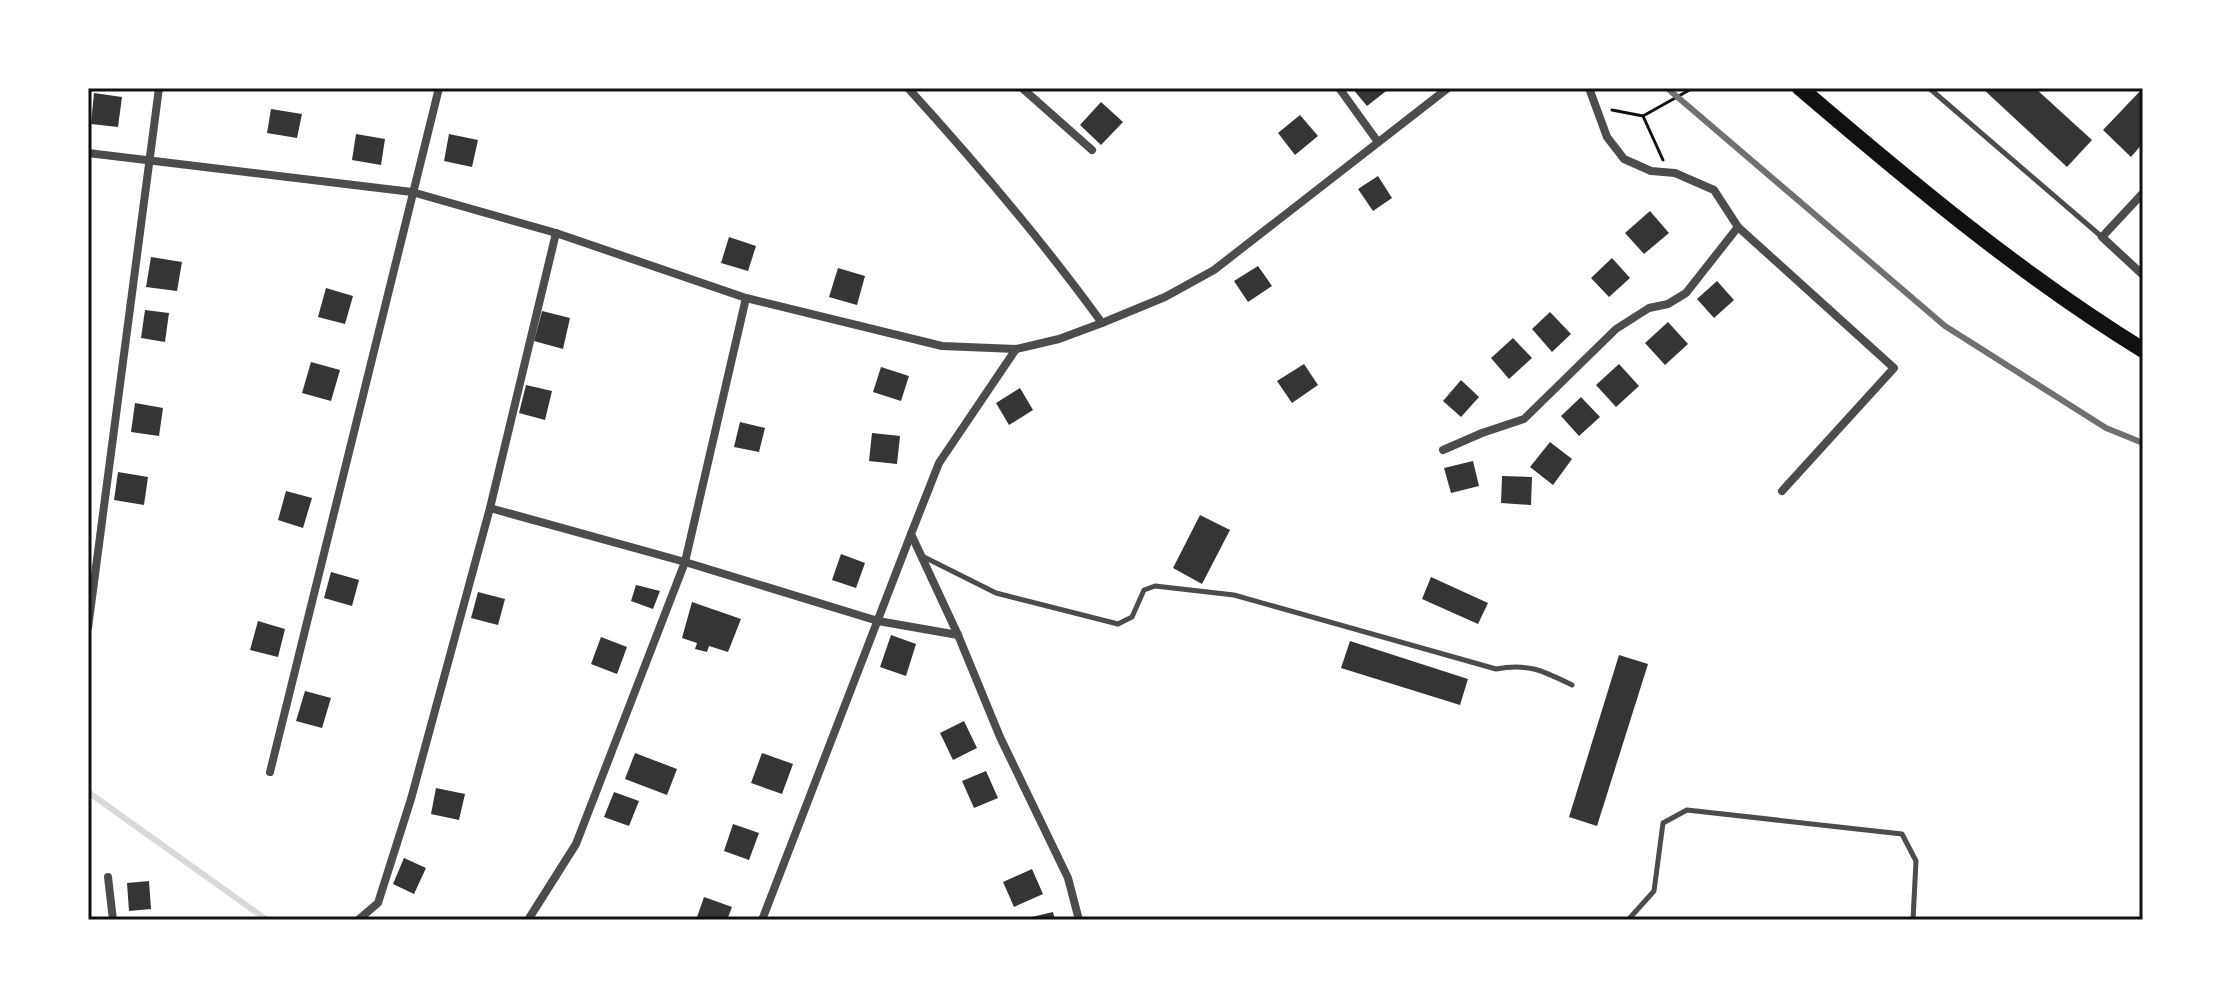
<svg xmlns="http://www.w3.org/2000/svg" width="2231" height="1008" viewBox="0 0 2231 1008" font-family="Overpass,sans-serif">
<style>
.lines{fill:none;stroke-linecap:round;stroke-linejoin:round}
.stream{stroke:#d9d9d9;stroke-width:6}
.building{fill:#353535}
.path{stroke:#111;stroke-width:3}
.service{stroke:#4c4c4c;stroke-width:5}
.minor{stroke:#4c4c4c;stroke-width:8}
.primary{stroke:#111;stroke-width:16}
.rail{stroke:#707070;stroke-width:6}
.neatline{fill:none;stroke:#111;stroke-width:3}
</style>
<rect width="100%" height="100%" fill="#fff"/>
<g class="lines">
<polyline class="stream" points="88,792 267,920"/>
</g>
<g class="building">
<polygon points="1352,88 1390,88 1367,106"/>
<polygon points="1982,88 2035,88 2092,140 2067,167"/>
<polygon points="2143,88 2143,143 2131,157 2103,130"/>
<polygon points="94,93 122,97 118,127 91,124"/>
<polygon points="1101,102 1123,122 1101,145 1080,125"/>
<polygon points="271,109 302,114 297,138 267,133"/>
<polygon points="1300,115 1318,136 1295,155 1278,133"/>
<polygon points="356,134 385,139 381,165 352,160"/>
<polygon points="449,134 478,140 472,167 444,161"/>
<polygon points="1378,176 1392,198 1373,211 1358,189"/>
<polygon points="1650,211 1669,233 1644,254 1625,233"/>
<polygon points="729,237 756,246 748,271 721,263"/>
<polygon points="151,257 182,262 177,291 146,287"/>
<polygon points="1612,258 1630,278 1609,297 1591,278"/>
<polygon points="1258,266 1272,286 1248,302 1234,281"/>
<polygon points="838,268 865,276 857,305 829,297"/>
<polygon points="1717,281 1734,300 1714,318 1697,299"/>
<polygon points="326,288 353,296 345,324 318,317"/>
<polygon points="145,310 169,313 165,342 141,338"/>
<polygon points="542,311 570,318 563,349 534,341"/>
<polygon points="1550,312 1571,334 1552,352 1532,329"/>
<polygon points="1668,322 1688,344 1665,365 1645,343"/>
<polygon points="1513,338 1532,358 1509,379 1491,358"/>
<polygon points="311,362 340,370 331,401 302,393"/>
<polygon points="1304,364 1318,385 1292,403 1277,381"/>
<polygon points="1619,364 1639,386 1616,407 1596,385"/>
<polygon points="881,367 909,376 901,401 873,392"/>
<polygon points="1461,380 1479,397 1461,417 1443,401"/>
<polygon points="526,385 552,391 545,420 519,413"/>
<polygon points="1020,388 1033,410 1009,425 996,403"/>
<polygon points="1581,397 1600,417 1579,436 1561,416"/>
<polygon points="135,403 163,408 159,436 131,432"/>
<polygon points="740,422 765,428 759,452 734,447"/>
<polygon points="872,433 900,436 897,464 869,461"/>
<polygon points="1550,442 1572,459 1553,485 1530,467"/>
<polygon points="1473,461 1479,486 1451,493 1444,468"/>
<polygon points="118,472 148,477 144,505 114,500"/>
<polygon points="1502,476 1532,477 1531,505 1501,503"/>
<polygon points="286,491 312,498 303,528 278,520"/>
<polygon points="1200,515 1230,530 1202,584 1173,568"/>
<polygon points="841,554 865,563 856,588 832,580"/>
<polygon points="331,572 359,580 352,606 324,598"/>
<polygon points="1431,577 1488,603 1478,624 1422,599"/>
<polygon points="636,585 660,591 653,609 631,601"/>
<polygon points="478,592 505,599 498,625 471,618"/>
<polygon points="692,602 741,619 728,652 709,646 707,652 695,649 697,643 682,638"/>
<polygon points="258,621 285,629 278,657 250,650"/>
<polygon points="891,635 916,644 906,676 880,667"/>
<polygon points="601,637 627,647 617,674 591,664"/>
<polygon points="1350,641 1468,679 1460,705 1341,668"/>
<polygon points="1619,655 1648,664 1597,826 1569,817"/>
<polygon points="305,691 331,698 322,728 296,721"/>
<polygon points="964,721 977,748 953,760 940,733"/>
<polygon points="635,753 677,769 667,795 625,779"/>
<polygon points="762,753 793,764 782,794 751,783"/>
<polygon points="986,771 998,798 974,808 962,781"/>
<polygon points="436,788 465,794 459,820 431,814"/>
<polygon points="614,792 639,801 629,826 604,817"/>
<polygon points="733,824 759,833 749,860 724,851"/>
<polygon points="404,858 426,868 414,894 393,884"/>
<polygon points="1032,869 1043,894 1014,907 1003,882"/>
<polygon points="149,881 151,909 129,911 127,883"/>
<polygon points="704,897 732,907 727,920 696,920"/>
<polygon points="1053,912 1055,920 1023,920 1023,919"/>
</g>
<g class="lines">
<g class="path">
<polyline points="1612,110 1643,116 1693,88"/>
<polyline points="1643,116 1663,160"/>
</g>
<g class="service">
<polyline points="1929,88 2102,237"/>
<path d="M922,556L996,593L1118,624L1132,617L1144,590L1155,586L1234,595L1496,669C1529,663 1543,671 1572,685"/>
<polyline points="1628,920 1654,891 1663,823 1687,810 1902,834 1916,861 1913,920"/>
</g>
<g class="minor">
<path d="M908,88C977,164 1042,240 1102,323"/>
<polyline points="1022,88 1092,150"/>
<polyline points="1339,88 1378,142"/>
<polyline points="1589,88 1607,137 1624,159 1651,171 1675,173 1714,190 1738,227 1894,368 1782,491"/>
<polyline points="88,153 412,192 556,233 746,298 942,346 1016,349 1059,339 1102,323 1165,297 1214,270 1448,88"/>
<polyline points="2143,193 2102,237 2143,275"/>
<polyline points="1016,349 939,463 911,534 958,635 1000,737 1068,878 1079,920"/>
<polyline points="1443,450 1482,433 1524,419 1616,329 1649,308 1668,304 1686,293 1738,227"/>
<polyline points="490,508 685,562 878,621 958,635"/>
<polyline points="88,628 159,88"/>
<polyline points="270,772 439,88"/>
<polyline points="108,877 113,920"/>
<polyline points="358,920 378,903 411,799 490,508 556,233"/>
<polyline points="528,920 576,844 685,562 746,298"/>
<polyline points="762,920 911,534"/>
</g>
<path class="primary" d="M1800,88C1910,182 2020,274 2143,350"/>
<polyline class="rail" points="1667,88 1945,326 2106,428 2143,443"/>
</g>
<rect width="2231" height="1008" fill="none" stroke="#ffffff" stroke-width="180"/>
<rect x="90" y="90" width="2051" height="828" class="neatline"/>
</svg>
